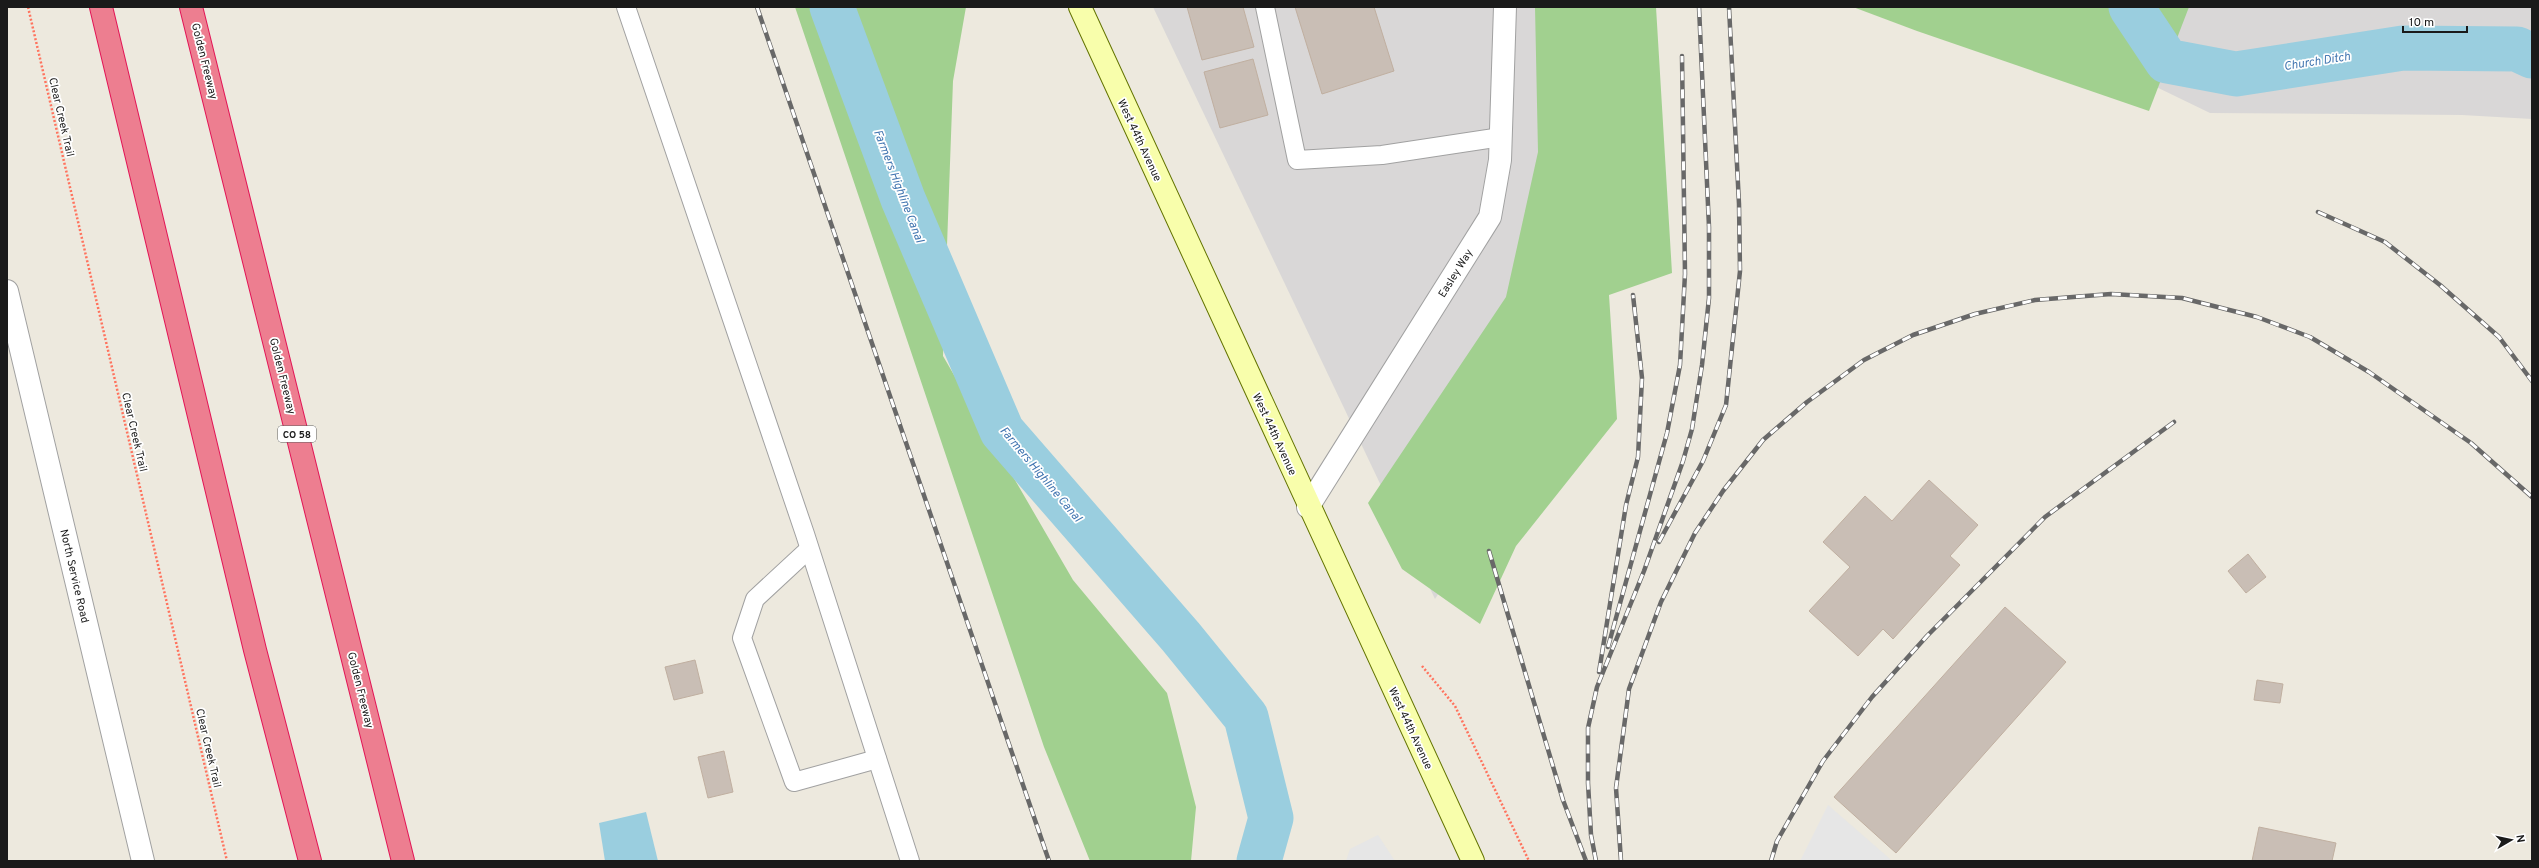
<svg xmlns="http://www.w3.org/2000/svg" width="2539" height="868" viewBox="0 0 2539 868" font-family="Overpass,sans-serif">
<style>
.residential{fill:#d9d7d7}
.forest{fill:#a1d08f}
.parking{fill:#e6e6e6}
.water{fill:#9acedf}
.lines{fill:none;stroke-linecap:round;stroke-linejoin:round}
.canal{stroke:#9acedf;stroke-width:45}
.building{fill:#c9beb5;stroke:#c0afa0}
.lane-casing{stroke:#a1a1a1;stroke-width:20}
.street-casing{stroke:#a1a1a1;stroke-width:24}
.secondary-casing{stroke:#637300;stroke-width:24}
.highway-casing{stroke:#e21556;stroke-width:24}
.path{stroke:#ff735e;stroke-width:2.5;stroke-dasharray:2 2;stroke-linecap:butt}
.lane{stroke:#fff;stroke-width:18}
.street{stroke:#fff;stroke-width:22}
.secondary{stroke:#f8feab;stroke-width:22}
.highway{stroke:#ed7e90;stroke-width:22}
.rail-casing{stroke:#686868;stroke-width:4.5}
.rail{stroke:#fff;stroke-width:3;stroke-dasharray:9;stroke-linecap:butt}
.labels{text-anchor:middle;stroke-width:3.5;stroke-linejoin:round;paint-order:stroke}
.shield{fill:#fff;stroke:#5f5f5f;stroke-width:1}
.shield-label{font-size:10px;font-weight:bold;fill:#1a1a1a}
.street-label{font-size:11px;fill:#1a1a1a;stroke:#fff}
.water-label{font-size:12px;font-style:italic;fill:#4175b0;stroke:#fff}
</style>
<rect width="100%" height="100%" fill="#ede9de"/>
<g class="residential">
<polygon points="1153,7 1572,7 1580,375 1435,599"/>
<polygon points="1991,7 2532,7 2532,119 2462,115 2210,113"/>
</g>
<g class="forest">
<polygon points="795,7 966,7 953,81 943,356 1073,580 1167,693 1196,807 1191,861 1090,861 1044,747"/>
<polygon points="1535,7 1656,7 1672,273 1609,295 1617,419 1516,546 1480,624 1402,569 1368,503 1506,297 1538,152"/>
<polygon points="1853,7 2189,7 2149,111 1917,31"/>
</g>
<g class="parking">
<polygon points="1828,805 1889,858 1891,861 1800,861"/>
<polygon points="1378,835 1395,861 1346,861 1350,849"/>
</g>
<polygon class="water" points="646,812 658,861 605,861 599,823"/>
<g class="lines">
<g class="canal">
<polyline points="832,7 903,199 1002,431 1181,637 1246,717 1271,818 1259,861"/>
<polyline points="2131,7 2167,61 2236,74 2403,48 2517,49 2532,56"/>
</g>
</g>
<g class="building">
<polygon points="1187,7 1243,7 1254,47 1202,60"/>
<polygon points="1295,7 1374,7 1394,71 1322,94"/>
<polygon points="1253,59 1268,115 1220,128 1204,72"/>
<polygon points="1929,480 1978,525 1950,556 1960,565 1893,639 1883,629 1858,656 1809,611 1850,567 1823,542 1865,496 1892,521"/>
<polygon points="2248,554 2266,577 2246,593 2228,571"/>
<polygon points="2005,607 2066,662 1896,853 1834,797"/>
<polygon points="695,660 703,693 674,700 665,667"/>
<polygon points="2257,680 2283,684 2280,703 2254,700"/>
<polygon points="724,751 733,792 708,798 698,757"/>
<polygon points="2259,827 2336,843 2332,861 2252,861"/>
</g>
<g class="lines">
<defs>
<g id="lane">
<polyline points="626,7 805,534 910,861"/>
<polyline points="1265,7 1297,160 1382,155 1501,137"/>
<polyline points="809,549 755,599 742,638 794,782 877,759"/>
</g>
<g id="street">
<polyline points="7,291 143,861"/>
<polyline points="1308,507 1490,217 1500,160 1505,7"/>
</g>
<polyline id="secondary" points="1080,7 1473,861"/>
<g id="highway">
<polyline points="101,7 255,650 310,861"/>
<polyline points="191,7 403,861"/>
</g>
</defs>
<use href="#lane" class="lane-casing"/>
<use href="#street" class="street-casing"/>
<use href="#secondary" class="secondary-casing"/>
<use href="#highway" class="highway-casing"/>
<g class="path">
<polyline points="28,7 227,861"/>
<polyline points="1422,666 1455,706 1529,861"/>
</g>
<use href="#lane" class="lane"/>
<use href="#street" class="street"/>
<use href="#secondary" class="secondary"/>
<use href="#highway" class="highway"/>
<defs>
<g id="rail">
<polyline points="757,7 1049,861"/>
<polyline points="2318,212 2385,242 2440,285 2499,337 2532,381"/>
<polyline points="1659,542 1703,461 1726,405 1740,271 1739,204 1729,7"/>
<polyline points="1489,551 1563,800 1586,861"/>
<polyline points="1608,647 1667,433 1680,365 1685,274 1682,56"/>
<polyline points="1599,672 1626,505 1638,457 1642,378 1633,295"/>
<polyline points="1596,861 1591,835 1588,783 1588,728 1597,687 1644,571 1683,461 1692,429 1702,365 1709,298 1709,227 1699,7"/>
<polyline points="1621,861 1616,788 1629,689 1661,602 1695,533 1723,491 1763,440 1807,402 1864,360 1913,335 1975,314 2035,300 2111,294 2182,298 2257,317 2310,337 2369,372 2471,443 2532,497"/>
<polyline points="1771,861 1777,841 1823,761 1872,697 1927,636 2045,517 2174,422"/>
</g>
</defs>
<use href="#rail" class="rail-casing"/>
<use href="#rail" class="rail"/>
</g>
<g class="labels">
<rect class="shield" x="278" y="426" width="38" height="16" rx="3"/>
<g class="shield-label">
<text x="297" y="438">CO 58</text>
</g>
<g class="street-label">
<text transform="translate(205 61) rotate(76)" y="4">Golden Freeway</text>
<text transform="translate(62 117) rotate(77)" y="4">Clear Creek Trail</text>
<text transform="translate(1140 140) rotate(65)" y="4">West 44th Avenue</text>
<text transform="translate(1455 273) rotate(-58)" y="4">Easley Way</text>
<text transform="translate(283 376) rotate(76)" y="4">Golden Freeway</text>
<text transform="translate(135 432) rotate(77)" y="4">Clear Creek Trail</text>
<text transform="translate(1275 434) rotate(65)" y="4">West 44th Avenue</text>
<text transform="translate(75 576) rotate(77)" y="4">North Service Road</text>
<text transform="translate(361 690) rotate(76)" y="4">Golden Freeway</text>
<text transform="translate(1411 728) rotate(65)" y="4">West 44th Avenue</text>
<text transform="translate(209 748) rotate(77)" y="4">Clear Creek Trail</text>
</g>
<g class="water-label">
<text transform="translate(2317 61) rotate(-9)" y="4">Church Ditch</text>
<text transform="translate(899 186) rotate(69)" y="4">Farmers Highline Canal</text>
<text transform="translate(1041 474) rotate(50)" y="4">Farmers Highline Canal</text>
</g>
</g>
<rect width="2539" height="868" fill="none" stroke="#1a1a1a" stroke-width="16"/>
<g transform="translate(2511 840) rotate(81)" stroke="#ffffff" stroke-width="3" paint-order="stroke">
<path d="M0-3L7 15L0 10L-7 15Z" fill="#1a1a1a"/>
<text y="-6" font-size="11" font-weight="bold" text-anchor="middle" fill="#1a1a1a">N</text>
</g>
<path d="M2403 26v6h64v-6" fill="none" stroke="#1a1a1a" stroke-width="2"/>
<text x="2409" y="26" font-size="12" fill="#1a1a1a" stroke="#ffffff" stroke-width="3" paint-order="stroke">10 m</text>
</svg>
